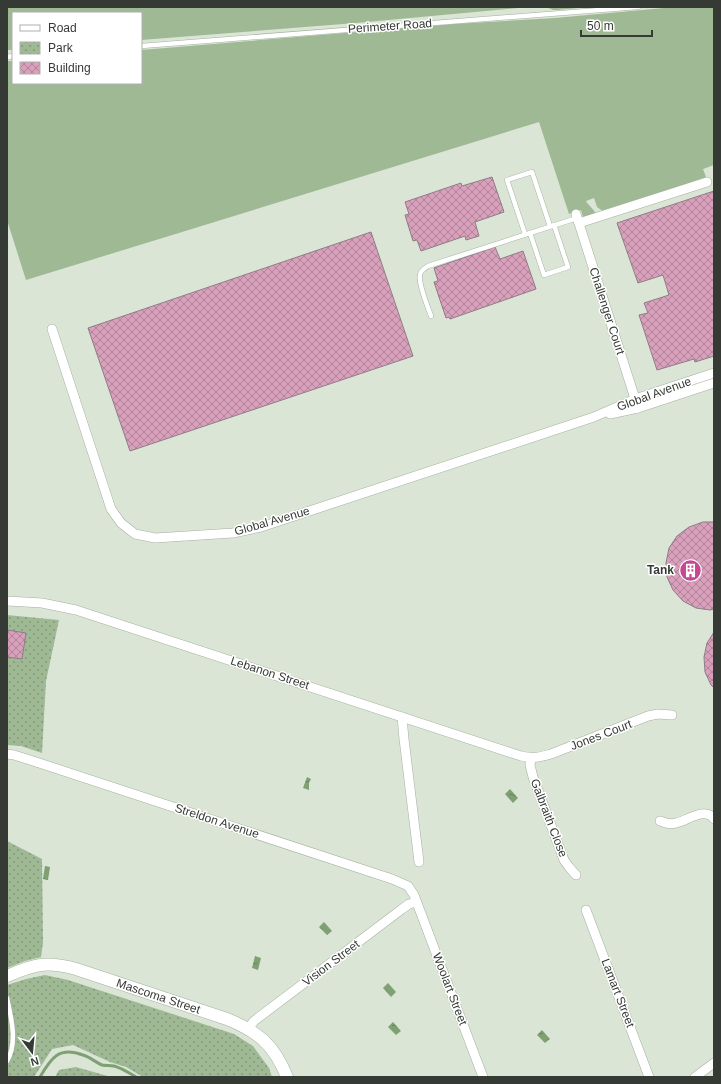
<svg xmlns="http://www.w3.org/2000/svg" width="721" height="1084" viewBox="0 0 721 1084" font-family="Helvetica,sans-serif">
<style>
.green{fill:#9eb994}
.park{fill:url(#park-dots)}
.water{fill:url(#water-ripples)}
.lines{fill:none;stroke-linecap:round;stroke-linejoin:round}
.stream{stroke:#7ea072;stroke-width:3}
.building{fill:url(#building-cross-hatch);stroke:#8e7d85}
.lane-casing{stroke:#a5b0a1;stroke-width:5.5}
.street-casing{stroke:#a5b0a1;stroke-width:10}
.secondary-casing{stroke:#a5b0a1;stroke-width:13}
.lane{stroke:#fff;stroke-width:4.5}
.street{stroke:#fff;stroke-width:9}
.secondary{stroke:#fff;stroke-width:12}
.labels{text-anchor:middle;stroke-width:3;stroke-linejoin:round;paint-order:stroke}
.street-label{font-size:12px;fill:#353a34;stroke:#fff}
.poi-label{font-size:12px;font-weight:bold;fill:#353a34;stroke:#fff;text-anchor:end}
</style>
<defs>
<pattern id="park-dots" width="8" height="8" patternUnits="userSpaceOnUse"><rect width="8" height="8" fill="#9eb994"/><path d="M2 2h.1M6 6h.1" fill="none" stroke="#82977a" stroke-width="1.8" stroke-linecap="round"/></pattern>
<pattern id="water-ripples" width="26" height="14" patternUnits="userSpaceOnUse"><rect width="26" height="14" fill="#7ea072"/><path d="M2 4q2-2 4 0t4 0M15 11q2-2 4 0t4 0" fill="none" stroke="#68835e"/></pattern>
<pattern id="building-cross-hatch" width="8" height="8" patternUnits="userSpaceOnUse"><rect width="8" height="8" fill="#d9a0bc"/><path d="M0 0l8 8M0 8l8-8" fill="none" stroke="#b1839a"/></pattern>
</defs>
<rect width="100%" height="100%" fill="#dae5d6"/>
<g class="green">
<polygon points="17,7 529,7 356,23 141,40 141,13 13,13 13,50 7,50 7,8"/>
<polygon points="546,7 590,7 556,10 553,10"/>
<path d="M675,7H714V165L703,169L706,177L604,212L597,207L594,198L586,201C588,205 593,208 596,214L583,217L581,210L569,214L539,122L26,280L7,220V61H13V83H141V50L454,24L555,18Z"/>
</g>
<g class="park">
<polygon points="7,615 59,620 46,681 42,753 21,746 7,745"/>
<polygon points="7,841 42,859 43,942 41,957 25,961 7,968"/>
<polygon points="45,975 68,980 234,1034 253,1046 269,1068 272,1077 143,1077 126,1067 110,1062 73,1045 52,1049 34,1077 7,1077 7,985 26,979"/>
<polygon points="76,1067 111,1077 55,1077 59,1070"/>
</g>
<g class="water">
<polygon points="307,777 311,779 309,783 309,790 303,788"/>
<polygon points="510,789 518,798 513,803 505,794"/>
<polygon points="45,866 50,867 48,880 43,879"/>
<polygon points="324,922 332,931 327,935 319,927"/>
<polygon points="255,956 261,958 258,970 252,968"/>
<polygon points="388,983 396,992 391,997 383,988"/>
<polygon points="393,1022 401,1031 396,1035 388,1027"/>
<polygon points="542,1030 550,1039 545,1043 537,1035"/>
</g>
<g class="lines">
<path class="stream" d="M40,1077C51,1058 59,1046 83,1055C90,1057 95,1062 102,1065C106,1066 110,1065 114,1066C122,1068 129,1073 136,1077"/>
</g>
<g class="building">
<polygon points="492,177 504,212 475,222 479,236 466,240 465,236 421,251 417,240 413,241 405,215 409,214 405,202 461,183 462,186"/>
<polygon points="714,191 714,356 695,362 694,359 657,370 639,315 648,313 644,303 669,295 663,275 638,283 617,223"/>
<polygon points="371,232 413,356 130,451 88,328"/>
<polygon points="495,247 500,259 523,251 536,289 450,319 449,317 446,318 434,282 438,281 434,268"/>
<polygon points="703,522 714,522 714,609 710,610 696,608 683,601 673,590 667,577 666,563 669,548 677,536 689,527"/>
<polygon points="7,630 26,633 22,659 7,657"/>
<polygon points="714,632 714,688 711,685 705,672 704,657 707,643"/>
</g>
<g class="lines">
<defs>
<g id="lane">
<polyline points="141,46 638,7"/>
<polyline points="7,57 13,56"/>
<polyline points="530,233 544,275 568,267 554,225"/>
<polyline points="525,234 507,180 532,172 550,226"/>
<path d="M431,316C428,307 418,284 420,275C420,271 425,268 428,266L577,218"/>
<path d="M7,998C11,1017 18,1043 7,1061"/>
</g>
<g id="street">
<polyline points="576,214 638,408"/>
<polyline points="579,223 707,182"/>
<polyline points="52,329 111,509 121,523 135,534 155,538 233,533 261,527 594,417 635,399 714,373"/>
<polyline points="610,414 638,408 714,383"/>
<path d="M7,601L42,603L76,610L521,756C534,759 540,757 551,754L648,716L658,714L672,715"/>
<polyline points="402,717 404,739 419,862"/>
<polyline points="7,754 14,755 30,760 392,879 408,886 414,895 483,1077"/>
<polyline points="531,758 530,765 533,777 564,860 569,867 576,875"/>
<path d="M660,821C666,823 670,825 676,823C687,821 705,806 714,819"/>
<polyline points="586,910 649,1077"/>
<polyline points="248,1029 254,1021 402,909 409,904 416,902"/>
<polyline points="695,1077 714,1063"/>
</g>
<g id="secondary">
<path id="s1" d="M7,976C35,964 46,961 76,969L227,1019C259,1032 274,1045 287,1077"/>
</g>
</defs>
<use href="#lane" class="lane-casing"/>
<use href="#street" class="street-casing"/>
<use href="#secondary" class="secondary-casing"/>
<use href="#lane" class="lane"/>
<use href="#street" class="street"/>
<use href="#secondary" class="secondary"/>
</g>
<defs>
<symbol id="building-disc" viewBox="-11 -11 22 22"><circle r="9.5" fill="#c74792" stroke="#fff"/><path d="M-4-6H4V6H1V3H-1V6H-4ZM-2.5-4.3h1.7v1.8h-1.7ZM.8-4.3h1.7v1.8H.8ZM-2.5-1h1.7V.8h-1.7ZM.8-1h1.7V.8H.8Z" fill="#fff"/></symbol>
</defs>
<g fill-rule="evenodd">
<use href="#building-disc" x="678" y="558" width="25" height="25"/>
</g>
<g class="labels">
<g class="street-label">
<text transform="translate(390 26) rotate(-4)" y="4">Perimeter Road</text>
<text transform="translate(607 311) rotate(72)" y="4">Challenger Court</text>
<text transform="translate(654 394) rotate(-20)" y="4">Global Avenue</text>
<text transform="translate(272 521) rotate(-16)" y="4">Global Avenue</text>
<text transform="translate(270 673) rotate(18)" y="4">Lebanon Street</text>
<text transform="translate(601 735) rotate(-21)" y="4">Jones Court</text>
<text transform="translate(549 818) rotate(69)" y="4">Galbraith Close</text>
<text transform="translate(217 821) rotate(18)" y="4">Streldon Avenue</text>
<text transform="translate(331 963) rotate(-37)" y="4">Vision Street</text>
<text transform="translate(450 989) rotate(69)" y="4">Woolart Street</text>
<text transform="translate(618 993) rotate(69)" y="4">Lamart Street</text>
<text dy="4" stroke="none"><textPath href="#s1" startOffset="158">Mascoma Street</textPath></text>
</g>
<g class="poi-label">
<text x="674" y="574">Tank</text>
</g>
</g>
<rect width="721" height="1084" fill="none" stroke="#353a34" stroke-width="16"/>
<rect x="12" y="12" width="130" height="72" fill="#ffffff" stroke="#aeb0ae"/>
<rect x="20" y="25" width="20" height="6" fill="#ffffff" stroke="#aeb0ae"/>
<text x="48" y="32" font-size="12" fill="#353a34">Road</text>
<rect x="20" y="42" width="20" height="12" fill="url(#park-dots)" stroke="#aeb0ae"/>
<text x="48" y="52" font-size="12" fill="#353a34">Park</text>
<rect x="20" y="62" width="20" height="12" fill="url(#building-cross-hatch)" stroke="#aeb0ae"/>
<text x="48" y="72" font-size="12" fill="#353a34">Building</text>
<g transform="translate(32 1052) rotate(164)" stroke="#ffffff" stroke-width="3" paint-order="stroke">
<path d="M0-3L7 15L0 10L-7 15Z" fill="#353a34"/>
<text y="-6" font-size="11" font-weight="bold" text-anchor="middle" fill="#353a34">N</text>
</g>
<path d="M581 30v6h71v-6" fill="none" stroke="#353a34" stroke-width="2"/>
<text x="587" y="30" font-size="12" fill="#353a34" stroke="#ffffff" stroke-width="3" paint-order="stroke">50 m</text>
</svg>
